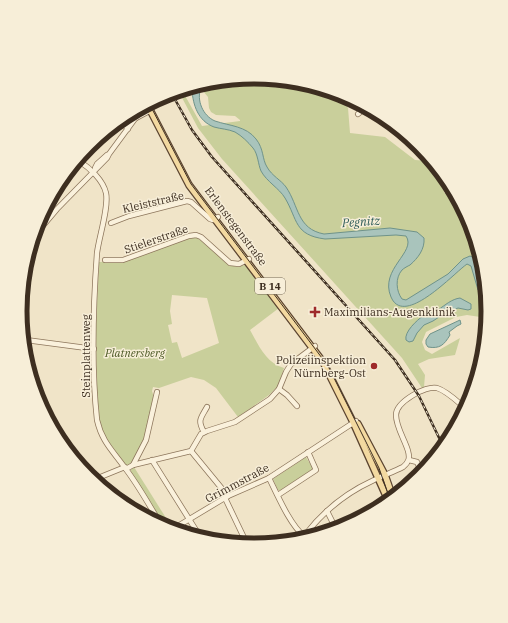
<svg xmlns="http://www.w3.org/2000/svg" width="508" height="623" viewBox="0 0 508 623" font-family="'IBM Plex Serif',serif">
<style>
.green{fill:#c9cf9b;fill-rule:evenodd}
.water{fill:#a9c4bc;stroke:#6f938a}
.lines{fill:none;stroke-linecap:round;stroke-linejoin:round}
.minor-casing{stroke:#8d765c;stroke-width:6}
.major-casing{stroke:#5b4430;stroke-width:8}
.minor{stroke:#faf1dc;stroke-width:4.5}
.major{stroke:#f3d9a0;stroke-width:5.5}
.tram{stroke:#3d2e20;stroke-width:1}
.rail-casing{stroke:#3d2e20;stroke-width:2.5}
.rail{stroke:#f7eed8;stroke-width:1;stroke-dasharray:3;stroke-linecap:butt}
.poi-dot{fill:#9e2a2b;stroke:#f7eed8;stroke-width:1.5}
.labels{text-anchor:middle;stroke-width:3;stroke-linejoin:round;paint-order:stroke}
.shield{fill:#f7eed8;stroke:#756857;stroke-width:1}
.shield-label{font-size:10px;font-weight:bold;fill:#3d2e20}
.street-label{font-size:11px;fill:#3d2e20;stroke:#f7eed8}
.poi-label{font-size:11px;fill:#3d2e20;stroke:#f7eed8;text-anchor:start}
.park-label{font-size:11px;font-style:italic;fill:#4d5a26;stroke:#f7eed8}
.water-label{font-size:12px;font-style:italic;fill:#2f5d5a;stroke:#f7eed8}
.rim{fill:none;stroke:#3d2e20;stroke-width:5}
</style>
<rect width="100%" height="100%" fill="#f0e4c8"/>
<g class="green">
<polygon points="254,78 340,95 348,108 350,133 385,137 415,160 429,161 443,181 444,193 451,193 470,222 488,312 487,318 467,315 456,317 426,332 422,342 425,350 432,354 460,338 455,355 429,359 418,364 425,375 424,387 422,388 402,358 222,159 198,128 179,92 183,92 202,126 240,121 240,120 235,116 216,115 211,112 209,108 208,97 203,91 205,87"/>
<path d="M192,237L197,238L202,241L228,264L237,267L245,265L279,308L250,330C259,346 266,363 284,368L278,386L269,395L238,417L216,388L204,380L191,377L159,388L153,387L152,391L154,398L144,439L132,464L129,466L125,465L106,443L97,418L96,326L99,262H119ZM172,295L207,298L219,343L182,358L177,342L172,343L168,325L172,324L170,311Z"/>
<polygon points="306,457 312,467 312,470 281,490 278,490 273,479"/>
<polygon points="134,467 171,526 169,528 165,528 131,472 131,469"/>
</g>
<g class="water">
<path d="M201,88C196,100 203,116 215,121C230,126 246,126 256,139C264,149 262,159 267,167C272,176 281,180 286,187C299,206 297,229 324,234L390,228L417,232L424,238C425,249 418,258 410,265C408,266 404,268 402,270C395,278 396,291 402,299L406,300L448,274L463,259L470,256L477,259L478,261L484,294L478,290L471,266L467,264C454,273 404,328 391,297C379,269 417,252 406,236L396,235L325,239C294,235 298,220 285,198C279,188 267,182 261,171C258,164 258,154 253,148C248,142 242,136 235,132C228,129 221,129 214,127C198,121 193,105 192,90Z"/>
<path d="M460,298L471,304V309L468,310L458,308L442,315L433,321L424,325L417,333L413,341L409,342L406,340C404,332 417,320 423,316C428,313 434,313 438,310C445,305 452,299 460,298Z"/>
<path d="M460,320L461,324L457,326L449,332L450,335C444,345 440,349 428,347L426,344V340L430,334Z"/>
</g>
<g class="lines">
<defs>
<g id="minor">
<polyline points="358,114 364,109"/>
<polyline points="136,118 151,110 152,107 149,106"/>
<polyline points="123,123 128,129"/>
<path d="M79,161C90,168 103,180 106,193C109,207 99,237 97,253C93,308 91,365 97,420C102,442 113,451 125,468C139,486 150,507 162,526"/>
<polyline points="95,168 97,164 107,155"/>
<polyline points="111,223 129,216 187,201 191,202 210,219 213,220 218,217"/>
<polyline points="35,235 57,209 107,158 109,154 140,112"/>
<polyline points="105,260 123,260 189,236 196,235 201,237 230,263 239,264 249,259"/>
<polyline points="26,340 94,349"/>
<polyline points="30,362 36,387 36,393"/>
<polyline points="279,389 287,395 297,406"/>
<path d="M204,432C197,420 201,418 207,407"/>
<polyline points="191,451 201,434 207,431 235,422 270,399 279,389 286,372 291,364 315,346"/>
<polyline points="152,460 199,535"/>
<polyline points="409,460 417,462 422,473"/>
<polyline points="133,465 146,440 157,392"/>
<polyline points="126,469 133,465 191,451 228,496"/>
<path d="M269,478C277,494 290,525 304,536"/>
<polyline points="93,480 125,467"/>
<polyline points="278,495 316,470 308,452"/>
<polyline points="225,498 247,544"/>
<polyline points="327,511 336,529"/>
<polyline points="173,529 228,496 269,478 356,421"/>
<path d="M305,535C322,513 346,493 372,481C382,476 393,472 403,467C409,462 410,458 408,451C405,440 396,427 396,415C396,402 426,385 437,388C447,391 458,402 465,408"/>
</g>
<g id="major">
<polyline points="148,106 189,185 323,362 353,422 387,498"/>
<polyline points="358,424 385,475 392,495"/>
</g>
</defs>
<use href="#minor" class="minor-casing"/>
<use href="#major" class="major-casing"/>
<use href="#minor" class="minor"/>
<use href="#major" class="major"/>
<polyline class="tram" points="150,105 191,184 328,366 379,468 389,497"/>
<defs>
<polyline id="rail" points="172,94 192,130 212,157 395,360 419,396 442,444"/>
</defs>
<use href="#rail" class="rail-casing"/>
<use href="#rail" class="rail"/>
</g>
<g class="poi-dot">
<path d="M313 306h4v4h4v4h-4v4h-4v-4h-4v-4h4z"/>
<circle cx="374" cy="366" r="4"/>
</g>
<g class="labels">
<rect class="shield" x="255" y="278" width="30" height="16" rx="3"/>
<g class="shield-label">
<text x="270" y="290">B 14</text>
</g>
<g class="street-label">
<text transform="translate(153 202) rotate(-13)" y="4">Kleiststraße</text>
<text transform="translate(236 226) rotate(53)" y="4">Erlenstegenstraße</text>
<text transform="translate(156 239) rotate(-19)" y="4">Stielerstraße</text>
<text transform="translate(86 356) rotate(-90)" y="4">Steinplattenweg</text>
<text transform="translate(237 483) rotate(-28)" y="4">Grimmstraße</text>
</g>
<g class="poi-label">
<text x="324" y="316">Maximilians-Augenklinik</text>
<text x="366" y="364" text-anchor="end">Polizeiinspektion<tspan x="366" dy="13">Nürnberg-Ost</tspan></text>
</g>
<g class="park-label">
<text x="135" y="357">Platnersberg</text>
</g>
<g class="water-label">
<text transform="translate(361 222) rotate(-4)" y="4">Pegnitz</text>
</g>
</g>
<path d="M0 0H508V623H0ZM27 311a227 227 0 1 1 454 0a227 227 0 1 1-454 0Z" fill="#f7eed8" fill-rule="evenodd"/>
<path class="rim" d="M27 311a227 227 0 1 1 454 0a227 227 0 1 1-454 0Z"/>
</svg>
